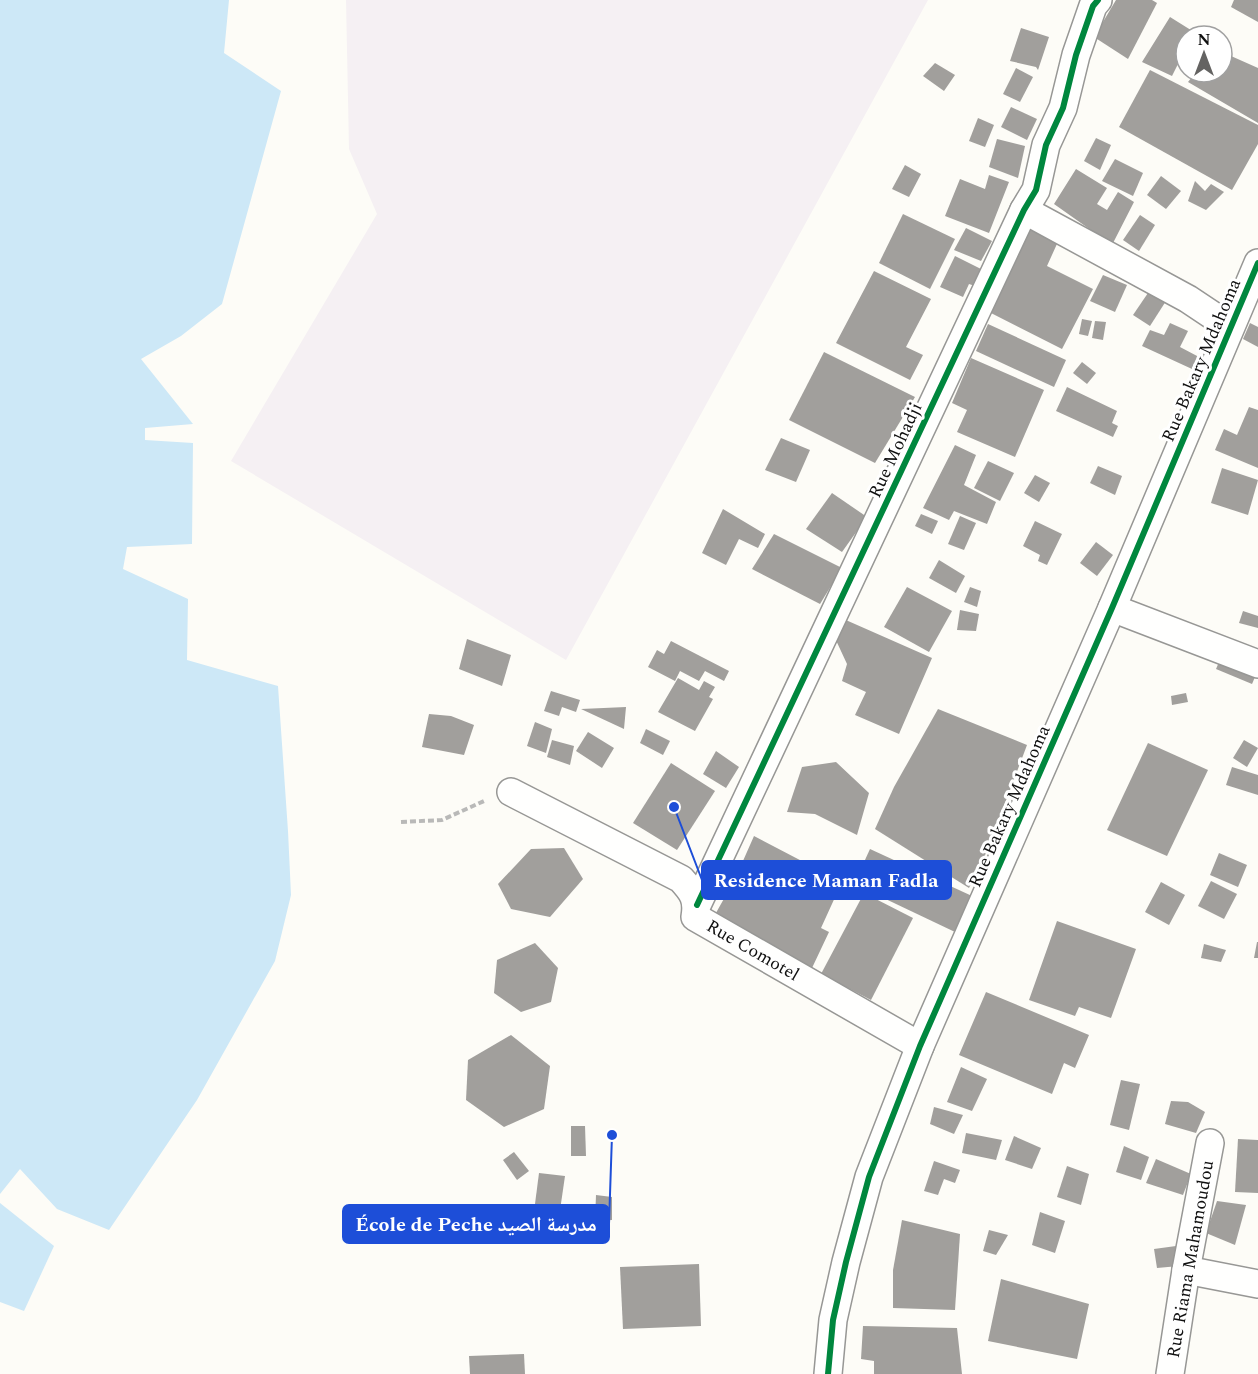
<svg xmlns="http://www.w3.org/2000/svg" width="1258" height="1374" viewBox="0 0 1258 1374" font-family="Spectral,'Noto Naskh Arabic',serif">
<style>
.industrial{fill:#f5f0f3}
.water{fill:#cde8f7}
.building{fill:#a19f9c}
.lines{fill:none;stroke-linecap:round;stroke-linejoin:round}
.street-casing{stroke:#979795;stroke-width:30}
.path{stroke:#b9b9b8;stroke-width:4;stroke-dasharray:6 3;stroke-linecap:butt}
.street{stroke:#fffffe;stroke-width:27}
.cycleway-casing{stroke:#fff;stroke-width:10}
.cycleway{stroke:#00873e;stroke-width:6}
.labels{text-anchor:middle;stroke-width:6;stroke-linejoin:round;paint-order:stroke}
.street-label{font-size:18px;fill:#111;stroke:#fff}
.leader{fill:none;stroke:#1d4ed8;stroke-width:2}
.callout-dot{fill:#1d4ed8;stroke:#fff;stroke-width:2}
.callout{fill:#1d4ed8;stroke:#1d4ed8;stroke-width:2}
.callout-label{font-size:20px;text-anchor:middle;font-weight:bold;fill:#fff}
</style>
<rect width="100%" height="100%" fill="#fdfcf7"/>
<polygon class="industrial" points="346,0 928,0 566,660 231,461 377,214 349,149"/>
<g class="water">
<polygon points="0,0 229,0 224,53 281,91 222,304 181,336 141,359 193,424 145,428 145,440 193,443 192,544 127,547 123,569 188,599 187,660 278,686 288,831 291,895 275,961 197,1100 109,1230 57,1209 20,1169 0,1194"/>
<polygon points="0,1203 54,1246 24,1311 0,1302"/>
</g>
<g class="building">
<polygon points="1116,0 1152,0 1157,3 1128,59 1094,37"/>
<polygon points="1234,0 1258,0 1258,22 1231,7"/>
<polygon points="1170,17 1194,32 1192,36 1186,36 1186,48 1172,76 1142,62"/>
<polygon points="1021,28 1049,37 1038,70 1036,67 1010,61"/>
<polygon points="1222,52 1258,68 1258,123 1188,82 1196,72 1222,72"/>
<polygon points="935,63 955,75 944,91 923,76"/>
<polygon points="1016,68 1033,77 1020,102 1003,94"/>
<polygon points="1150,70 1258,125 1258,144 1232,190 1119,127"/>
<polygon points="1011,107 1037,119 1027,140 1001,127"/>
<polygon points="978,118 994,125 985,147 969,141"/>
<polygon points="1096,138 1111,145 1100,170 1084,161"/>
<polygon points="997,139 1025,146 1018,178 989,167"/>
<polygon points="1115,159 1143,173 1133,196 1102,181"/>
<polygon points="905,165 921,174 909,197 892,189"/>
<polygon points="1076,169 1107,188 1097,204 1107,210 1118,192 1134,202 1112,245 1054,204"/>
<polygon points="989,175 1009,182 989,233 945,216 960,179 985,189"/>
<polygon points="1161,176 1181,191 1166,209 1147,195"/>
<polygon points="1195,181 1205,191 1211,184 1224,192 1206,210 1188,201"/>
<polygon points="903,214 955,239 930,289 879,263"/>
<polygon points="1140,215 1155,225 1139,251 1123,240"/>
<polygon points="1028,221 1061,235 1047,266 1093,289 1062,349 987,311"/>
<polygon points="966,228 992,241 981,261 954,250"/>
<polygon points="955,256 983,270 975,286 969,284 963,297 940,287"/>
<polygon points="874,271 931,299 906,347 923,355 910,380 836,343"/>
<polygon points="1103,275 1127,285 1115,312 1090,301"/>
<polygon points="1150,290 1166,301 1150,326 1133,315"/>
<polygon points="1082,319 1092,321 1088,336 1079,334"/>
<polygon points="1095,321 1106,322 1103,340 1092,338"/>
<polygon points="1170,323 1188,331 1180,347 1199,357 1192,369 1142,346 1150,330 1164,335"/>
<polygon points="1250,323 1258,327 1258,347 1243,339"/>
<polygon points="988,324 1066,360 1054,387 976,351"/>
<polygon points="824,352 915,397 875,463 789,420"/>
<polygon points="971,358 1044,390 1015,457 957,432 967,410 952,403"/>
<polygon points="1082,362 1096,373 1087,384 1073,373"/>
<polygon points="1067,387 1117,411 1112,423 1118,426 1113,437 1056,411"/>
<polygon points="1249,407 1258,410 1258,468 1215,450 1224,429 1237,435"/>
<polygon points="781,438 810,450 796,482 765,470"/>
<polygon points="955,445 976,455 964,485 996,502 987,524 954,511 949,520 923,508"/>
<polygon points="988,461 1014,473 1000,501 974,488"/>
<polygon points="1098,466 1122,476 1115,495 1090,483"/>
<polygon points="1222,468 1258,480 1248,515 1211,503"/>
<polygon points="1035,475 1050,483 1039,502 1024,493"/>
<polygon points="832,493 867,517 842,552 806,529"/>
<polygon points="723,509 765,534 758,548 739,539 726,565 702,553"/>
<polygon points="921,514 938,521 932,534 915,526"/>
<polygon points="960,516 976,523 964,550 948,544"/>
<polygon points="1035,521 1062,534 1047,565 1038,561 1040,555 1023,546"/>
<polygon points="774,534 842,568 820,604 752,569"/>
<polygon points="1096,542 1113,555 1097,576 1080,563"/>
<polygon points="939,560 965,576 956,593 929,578"/>
<polygon points="907,587 952,611 929,652 884,627"/>
<polygon points="970,587 981,591 977,607 964,602"/>
<polygon points="960,610 979,614 976,631 957,630"/>
<polygon points="1243,611 1258,616 1258,628 1239,623"/>
<polygon points="839,617 932,658 899,734 855,715 866,692 842,681 847,664 834,636"/>
<polygon points="467,639 511,655 502,686 459,669"/>
<polygon points="671,641 729,671 724,681 705,671 699,681 680,671 675,681 648,667 657,650 664,654"/>
<polygon points="1222,655 1258,670 1252,684 1216,669"/>
<polygon points="678,678 699,690 704,681 715,687 709,697 713,699 695,731 658,712"/>
<polygon points="551,691 580,700 576,712 562,707 559,716 544,711"/>
<polygon points="1186,693 1188,702 1172,705 1171,696"/>
<polygon points="626,707 624,729 581,709"/>
<polygon points="938,709 1027,745 987,851 969,888 875,829 894,787"/>
<polygon points="429,714 451,716 474,725 464,755 422,747"/>
<polygon points="535,722 552,729 546,753 527,746"/>
<polygon points="646,729 670,741 663,755 640,743"/>
<polygon points="588,732 614,748 602,768 576,751"/>
<polygon points="552,740 574,746 570,765 547,757"/>
<polygon points="1244,740 1258,748 1247,767 1233,758"/>
<polygon points="1148,743 1208,770 1167,856 1107,830"/>
<polygon points="716,751 739,767 726,788 703,774"/>
<polygon points="836,762 869,793 857,835 815,814 787,812 802,767"/>
<polygon points="671,763 715,791 677,850 633,823"/>
<polygon points="1232,767 1258,775 1258,795 1226,785"/>
<polygon points="754,836 842,882 821,928 829,932 812,968 712,920 735,879"/>
<polygon points="564,848 583,879 550,917 511,909 498,884 531,849"/>
<polygon points="870,849 972,896 955,932 854,884"/>
<polygon points="1219,853 1247,865 1238,887 1210,875"/>
<polygon points="1211,881 1237,894 1224,919 1198,906"/>
<polygon points="1161,882 1185,895 1169,925 1145,912"/>
<polygon points="864,893 913,918 871,1000 821,974"/>
<polygon points="1057,921 1136,949 1111,1018 1079,1007 1075,1016 1029,1000"/>
<polygon points="1257,942 1258,942 1258,958 1254,958"/>
<polygon points="535,943 558,968 551,1002 521,1012 494,993 497,960"/>
<polygon points="1204,944 1226,950 1221,962 1201,958"/>
<polygon points="986,992 1089,1035 1075,1068 1064,1063 1052,1094 959,1055"/>
<polygon points="511,1035 550,1066 544,1109 504,1127 466,1100 468,1060"/>
<polygon points="961,1067 987,1079 972,1111 947,1102"/>
<polygon points="1121,1080 1140,1084 1129,1130 1110,1125"/>
<polygon points="1171,1101 1188,1102 1205,1112 1196,1133 1165,1124"/>
<polygon points="934,1107 963,1115 954,1134 930,1124"/>
<polygon points="571,1126 585,1126 586,1156 571,1156"/>
<polygon points="966,1133 1002,1140 996,1160 962,1153"/>
<polygon points="1014,1136 1041,1148 1032,1169 1005,1160"/>
<polygon points="1238,1139 1258,1140 1258,1193 1235,1192"/>
<polygon points="1124,1146 1149,1157 1141,1180 1116,1172"/>
<polygon points="514,1152 529,1171 517,1180 503,1160"/>
<polygon points="1156,1159 1191,1174 1183,1195 1146,1183"/>
<polygon points="934,1161 960,1170 955,1183 944,1179 938,1195 924,1191"/>
<polygon points="1067,1166 1089,1174 1081,1205 1057,1197"/>
<polygon points="539,1173 565,1176 557,1231 532,1227"/>
<polygon points="596,1195 612,1197 612,1220 595,1221"/>
<polygon points="1217,1201 1246,1205 1235,1245 1206,1233"/>
<polygon points="1040,1212 1065,1221 1055,1253 1032,1245"/>
<polygon points="902,1220 960,1234 955,1310 893,1308 893,1270"/>
<polygon points="989,1230 1008,1235 996,1255 983,1251"/>
<polygon points="1176,1246 1179,1266 1157,1268 1154,1249"/>
<polygon points="699,1264 701,1326 623,1329 620,1267"/>
<polygon points="1001,1279 1089,1304 1077,1359 988,1341"/>
<polygon points="863,1326 957,1328 962,1374 874,1374 874,1361 861,1359"/>
<polygon points="524,1354 525,1374 470,1374 469,1356"/>
</g>
<g class="lines">
<defs>
<g id="street">
<polyline points="1024,210 1188,299 1230,327"/>
<polyline points="1112,608 1258,664"/>
<path d="M511,792L681,879C693,892 698,899 695,917L920,1046"/>
<polyline points="697,905 1024,210 1036,190 1046,145 1063,108 1076,55 1093,6 1098,0"/>
<polyline points="1186,1270 1258,1284"/>
<polyline points="828,1374 833,1320 846,1262 869,1177 920,1046 1112,608 1258,263"/>
<polyline points="1170,1374 1186,1270 1210,1143"/>
</g>
</defs>
<use href="#street" class="street-casing"/>
<polyline class="path" points="401,822 442,820 484,801"/>
<use href="#street" class="street"/>
<defs>
<g id="cycleway">
<polyline points="697,905 1024,210 1036,190 1046,145 1063,108 1076,55 1093,6 1098,0"/>
<polyline points="828,1374 833,1320 846,1262 869,1177 920,1046 1112,608 1258,263"/>
</g>
</defs>
<use href="#cycleway" class="cycleway-casing"/>
<use href="#cycleway" class="cycleway"/>
</g>
<g class="labels">
<g class="street-label">
<text transform="translate(1201 360) rotate(-67)" y="6">Rue Bakary Mdahoma</text>
<text transform="translate(895 450) rotate(-65)" y="6">Rue Mohadji</text>
<text transform="translate(1009 806) rotate(-66)" y="6">Rue Bakary Mdahoma</text>
<text transform="translate(753 950) rotate(30)" y="6">Rue Comotel</text>
<text transform="translate(1190 1259) rotate(-80)" y="6">Rue Riama Mahamoudou</text>
</g>
</g>
<path class="leader" d="M674 807L702 880M612 1135L609 1224"/>
<g class="callout-dot">
<circle cx="674" cy="807" r="6"/>
<circle cx="612" cy="1135" r="6"/>
</g>
<g class="callout">
<rect x="702" y="861" width="249" height="38" rx="6"/>
<rect x="343" y="1205" width="266" height="38" rx="6"/>
</g>
<g class="callout-label">
<text x="826" y="887">Residence Maman Fadla</text>
<text x="476" y="1231">École de Peche مدرسة الصيد</text>
</g>
<g transform="translate(1204 54)"><circle r="28" fill="#ffffff" stroke="#a0a0a0" stroke-width="1.5"/>
<path d="M0-4.5L10 22L0 15L-10 22Z" fill="#646362"/>
<text y="-9" font-size="16" font-weight="bold" text-anchor="middle" fill="#111111">N</text>
</g>
</svg>
